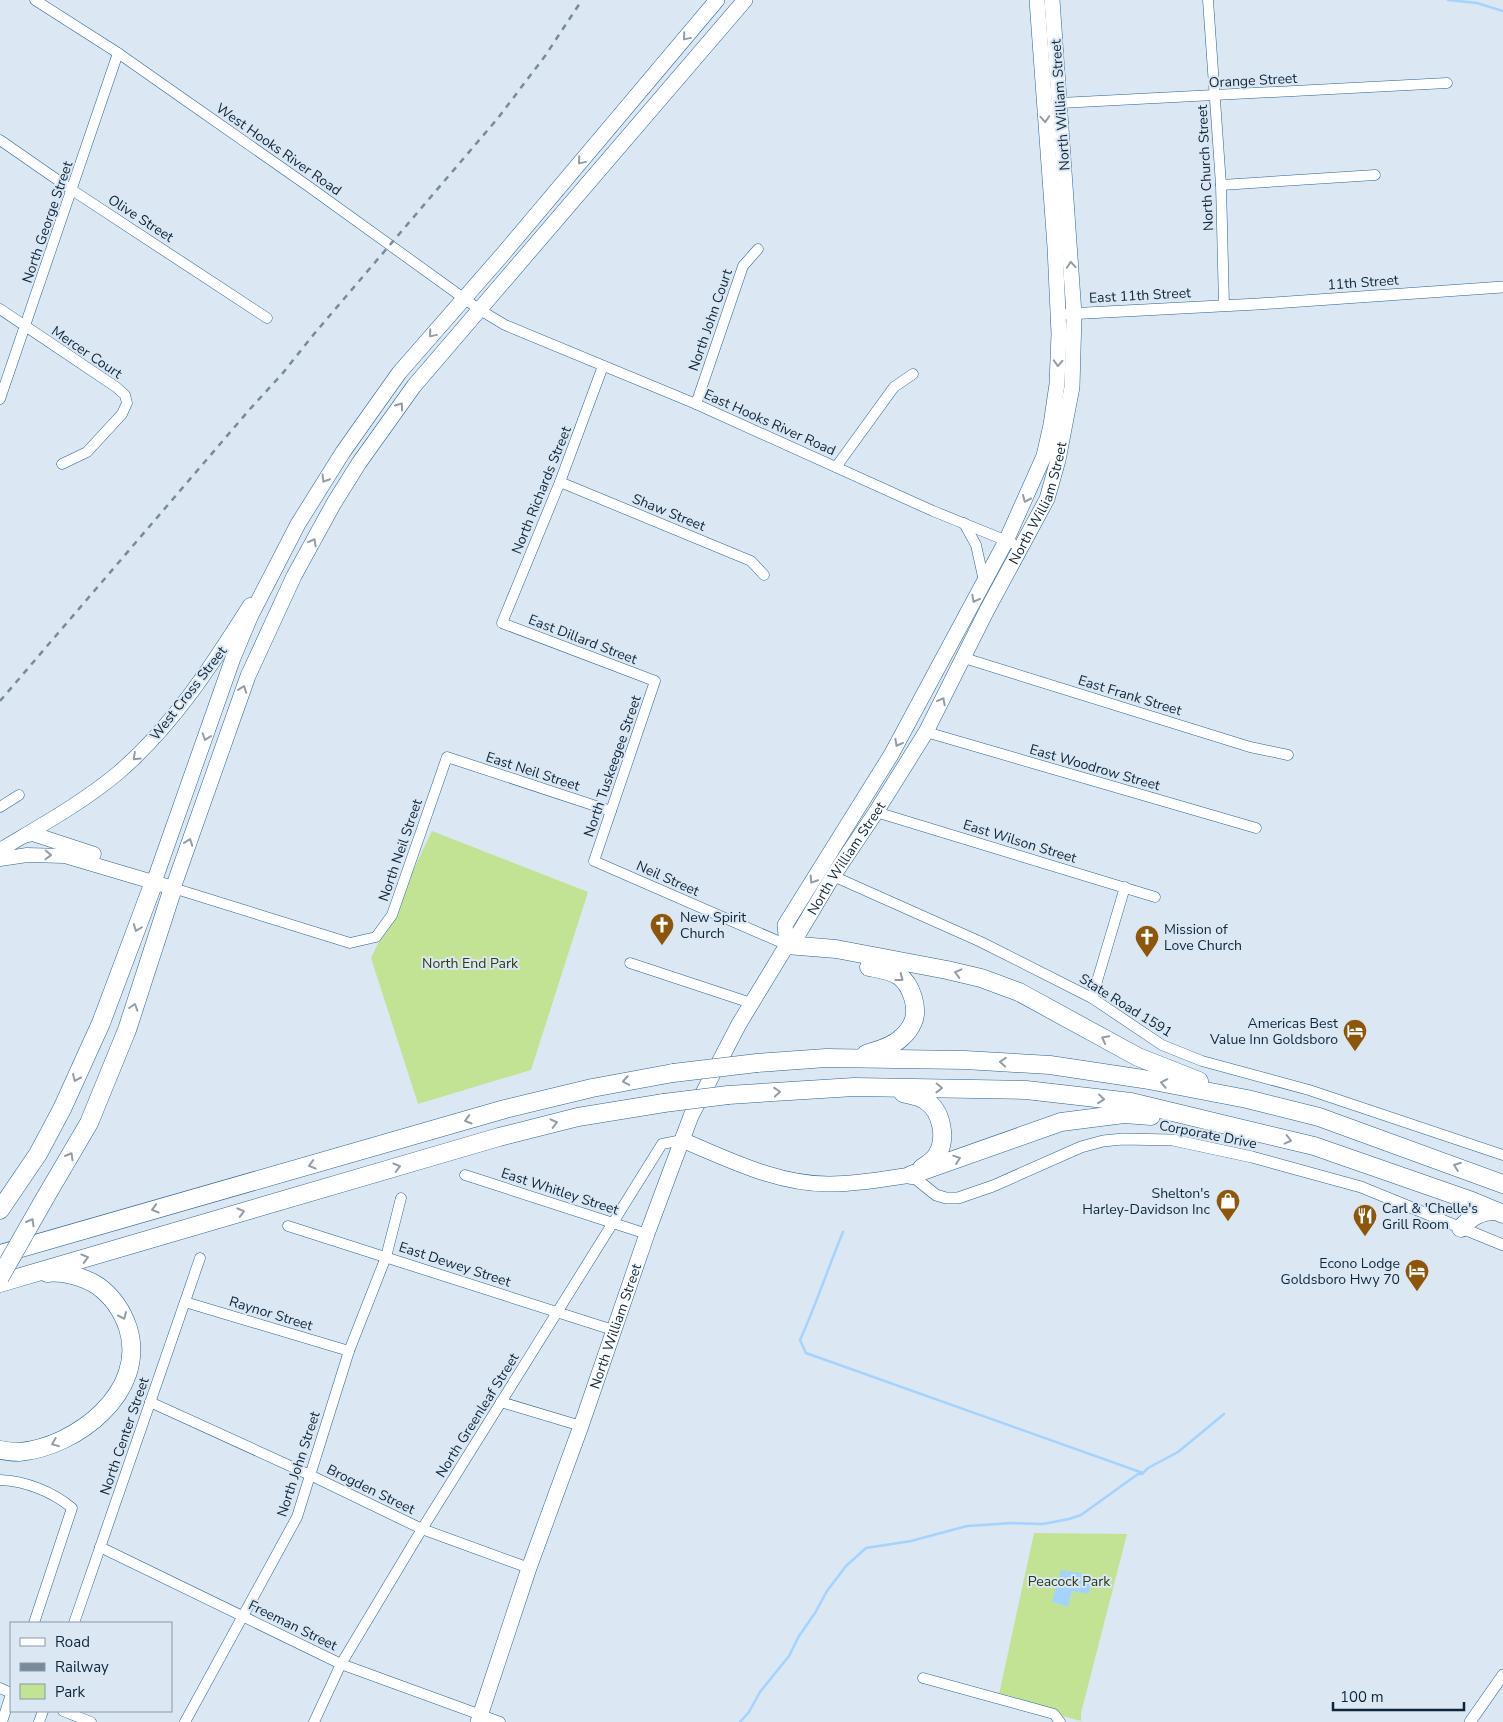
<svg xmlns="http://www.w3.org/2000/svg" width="1503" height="1722" viewBox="0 0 1503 1722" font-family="'Nunito Sans',sans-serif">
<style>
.green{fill:#c3e394}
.water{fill:#a4d3ff}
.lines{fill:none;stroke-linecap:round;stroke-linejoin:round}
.stream{stroke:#a4d3ff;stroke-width:2.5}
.minor-casing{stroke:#276495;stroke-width:11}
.tertiary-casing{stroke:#276495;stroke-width:12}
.secondary-casing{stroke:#276495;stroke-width:15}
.primary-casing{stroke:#276495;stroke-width:16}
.motorway-casing{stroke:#276495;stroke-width:19}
.minor{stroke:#fff;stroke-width:10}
.tertiary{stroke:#fff;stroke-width:11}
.secondary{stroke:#fff;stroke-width:14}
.primary{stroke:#fff;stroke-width:15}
.motorway{stroke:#fff;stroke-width:18}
.rail{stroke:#798b9b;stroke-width:2.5;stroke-dasharray:6 6;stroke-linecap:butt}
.motorway-bridge-casing{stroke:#276495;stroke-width:19;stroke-linecap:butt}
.motorway-bridge{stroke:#fff;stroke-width:18}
.oneway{stroke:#929da7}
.labels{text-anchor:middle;stroke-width:4;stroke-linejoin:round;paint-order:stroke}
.street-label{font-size:14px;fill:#0d263b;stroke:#dbe7f2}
.poi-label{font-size:14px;fill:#0d263b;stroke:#dbe7f2;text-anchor:start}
.park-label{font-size:14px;fill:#2c3b13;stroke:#dbe7f2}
</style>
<rect width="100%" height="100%" fill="#dbe7f2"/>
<g class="green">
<polygon points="432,831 588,892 531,1070 418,1104 371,958"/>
<polygon points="1034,1533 1127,1534 1081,1713 1081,1721 998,1699"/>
</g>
<polygon class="water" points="1061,1570 1092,1575 1089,1594 1072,1591 1068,1607 1052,1602"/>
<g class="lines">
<g class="stream">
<polyline points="1448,0 1477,3 1503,11"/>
<path d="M843,1232C828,1268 816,1305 800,1340L806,1353L1143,1473"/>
<polyline points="740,1722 749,1712 760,1692 789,1656 799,1636 815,1613 827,1591 846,1566 866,1548 911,1541 967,1526 1012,1523 1043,1524 1069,1519 1081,1515 1138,1474 1142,1474 1148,1468 1178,1452 1224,1414"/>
</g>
<defs>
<g id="minor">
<polyline points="35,0 118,53 185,100 308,186 480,310 505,325 696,404 933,511 1012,543"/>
<polyline points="1208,0 1221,185 1224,305"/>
<polyline points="1060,103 1447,83"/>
<polyline points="0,140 72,190 267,318"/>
<polyline points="1221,185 1375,175"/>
<polyline points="0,309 116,387 125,395 127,403 122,414 87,452 62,464"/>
<polyline points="603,366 560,482 502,623 655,681 594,861 787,945"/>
<polyline points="0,399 118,53"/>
<polyline points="696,404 743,266 758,249"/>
<polyline points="836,467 894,387 913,374"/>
<polyline points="560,482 751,561 764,575"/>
<polyline points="964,523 976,545 984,581"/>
<polyline points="964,658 1250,747 1288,755"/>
<polyline points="926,732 1256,828"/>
<polyline points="0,807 19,795"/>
<polyline points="876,812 1155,897"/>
<polyline points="833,876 981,942 1092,998 1162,1045 1202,1061 1309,1090 1503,1155"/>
<polyline points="173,888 350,943 376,937 392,915 447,757 611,811"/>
<polyline points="630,963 751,1003"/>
<polyline points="1092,998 1125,887"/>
<polyline points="465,1175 647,1234"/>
<polyline points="288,1226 613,1330"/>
<polyline points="185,1302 349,1351"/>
<polyline points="150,1402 310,1475 422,1529 529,1568"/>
<polyline points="501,1402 581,1426"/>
<path d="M0,1480C26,1481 53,1492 72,1508L34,1623"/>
<polyline points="100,1547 341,1664 500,1722"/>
<polyline points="74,1623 200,1258"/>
<polyline points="923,1678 1054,1714 1060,1722"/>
<polyline points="0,1688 11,1693"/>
<polyline points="63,1711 91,1722"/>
<polyline points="2,1722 11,1694"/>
<polyline points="39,1722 43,1711"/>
<polyline points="185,1722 297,1517 349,1351 386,1257 401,1198"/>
<polyline points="314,1722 341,1664 422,1529 662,1144 682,1140"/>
</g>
<g id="tertiary">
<polyline points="1067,314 1258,304 1503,287"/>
<polyline points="911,1175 936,1195 946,1198 958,1198 993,1186 1081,1147 1103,1141 1123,1139 1173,1140 1252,1157 1361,1187 1503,1245"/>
<polyline points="1470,1722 1503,1675"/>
</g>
<g id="secondary">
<polyline points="24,836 33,834 94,854"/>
<path d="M0,850C40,826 82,803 118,773C173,726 212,665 250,605"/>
<polyline points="0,859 27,855 65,856 173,888"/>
</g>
<g id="primary">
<polyline points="154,882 233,658 251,615 298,524 343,452 399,373 503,254 717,0"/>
<polyline points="173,888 248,676 294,576 334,503 359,463 414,386 745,0"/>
<polyline points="787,945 785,925 891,755 1006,541 1044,456 1051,425 1057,384 1059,334 1055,247 1037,0"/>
<path d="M682,1140C730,1160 779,1185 831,1184C858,1184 884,1179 911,1175"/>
<path id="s1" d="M478,1722L529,1568L581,1426L647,1234L691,1116L739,1024L787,945L799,933L833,876L876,812L926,732L987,610L1047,499L1058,460L1072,387L1074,314L1052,0"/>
</g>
<g id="motorway">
<polyline points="787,945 836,949 947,970 981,978 1019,992 1138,1057 1199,1081"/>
<path d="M866,1054C878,1050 892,1047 901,1038C906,1034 911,1027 913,1022C919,1008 911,984 899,976C890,970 879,969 869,967"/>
<polyline points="757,1063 826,1058 965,1060 1050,1065 1143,1079 1247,1099 1319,1117 1503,1184"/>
<path d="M903,1093C910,1095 920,1096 926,1101C942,1111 947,1139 937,1155C933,1161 928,1164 922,1168"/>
<polyline points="728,1095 854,1087 1026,1090 1131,1102 1314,1146 1472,1201 1503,1214"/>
<polyline points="911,1175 1061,1122 1124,1114 1151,1116"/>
<polyline points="45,1198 89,1123 127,1030 173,888"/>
<polyline points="0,1210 38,1154 62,1109 101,1023 154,882"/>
<path d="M1461,1228C1471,1217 1480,1211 1496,1211"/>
<polyline points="0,1254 505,1109 592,1088 673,1073"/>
<polyline points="0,1283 499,1137 578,1117 664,1103"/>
<path d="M0,1450C6,1451 13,1452 19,1452C76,1447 148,1392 128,1328C122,1310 113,1297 98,1286C84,1277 63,1271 47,1273"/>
</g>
</defs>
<use href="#minor" class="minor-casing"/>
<use href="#tertiary" class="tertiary-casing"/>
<use href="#secondary" class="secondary-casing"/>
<use href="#primary" class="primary-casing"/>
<use href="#motorway" class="motorway-casing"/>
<use href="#minor" class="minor"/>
<use href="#tertiary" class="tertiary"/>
<use href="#secondary" class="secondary"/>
<use href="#primary" class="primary"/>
<use href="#motorway" class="motorway"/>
<polyline class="rail" points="0,701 250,409 282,374 314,334 498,118 545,56 582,0"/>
<defs>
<g id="motorway-bridge">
<polyline points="673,1073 757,1063"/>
<polyline points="664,1103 728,1095"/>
<polyline points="0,1277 45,1198"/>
</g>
</defs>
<use href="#motorway-bridge" class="motorway-bridge-casing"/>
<use href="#motorway-bridge" class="motorway-bridge"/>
</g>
<defs><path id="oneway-chevron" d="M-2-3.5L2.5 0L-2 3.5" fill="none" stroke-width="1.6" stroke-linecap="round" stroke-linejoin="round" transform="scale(1.25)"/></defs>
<g class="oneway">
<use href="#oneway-chevron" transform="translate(686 37) rotate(130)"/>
<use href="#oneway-chevron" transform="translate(1045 119) rotate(86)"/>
<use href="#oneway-chevron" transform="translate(581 161) rotate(130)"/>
<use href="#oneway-chevron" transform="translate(1071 265) rotate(-94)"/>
<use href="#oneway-chevron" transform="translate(432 334) rotate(130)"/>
<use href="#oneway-chevron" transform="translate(1058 363) rotate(93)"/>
<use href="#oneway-chevron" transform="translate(400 406) rotate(-54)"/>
<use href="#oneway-chevron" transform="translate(325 479) rotate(122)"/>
<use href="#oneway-chevron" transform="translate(1026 499) rotate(114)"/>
<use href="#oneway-chevron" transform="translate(313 542) rotate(-61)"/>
<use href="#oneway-chevron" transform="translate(975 599) rotate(118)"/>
<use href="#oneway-chevron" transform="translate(243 689) rotate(-70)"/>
<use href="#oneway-chevron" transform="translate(942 701) rotate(-62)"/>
<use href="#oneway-chevron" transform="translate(206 737) rotate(109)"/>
<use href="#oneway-chevron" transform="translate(898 743) rotate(119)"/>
<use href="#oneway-chevron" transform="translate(136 757) rotate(137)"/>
<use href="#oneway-chevron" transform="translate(189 842) rotate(-70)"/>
<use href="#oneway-chevron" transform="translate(48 855) rotate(2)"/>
<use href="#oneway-chevron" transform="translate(813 880) rotate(122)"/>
<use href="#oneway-chevron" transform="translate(137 928) rotate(111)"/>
<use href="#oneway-chevron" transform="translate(958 973) rotate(-166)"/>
<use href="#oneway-chevron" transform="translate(900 978) rotate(37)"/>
<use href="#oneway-chevron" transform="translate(134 1007) rotate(-72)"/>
<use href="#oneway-chevron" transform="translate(1105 1039) rotate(-152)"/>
<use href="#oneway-chevron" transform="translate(1003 1062) rotate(-176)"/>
<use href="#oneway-chevron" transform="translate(76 1078) rotate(114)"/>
<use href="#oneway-chevron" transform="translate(626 1081) rotate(170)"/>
<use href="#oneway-chevron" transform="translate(1164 1083) rotate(-169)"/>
<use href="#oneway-chevron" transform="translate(939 1088) rotate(1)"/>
<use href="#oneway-chevron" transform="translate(777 1092) rotate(-4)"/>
<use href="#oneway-chevron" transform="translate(1101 1099) rotate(6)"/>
<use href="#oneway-chevron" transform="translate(468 1120) rotate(164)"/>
<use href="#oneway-chevron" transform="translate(554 1123) rotate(-14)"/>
<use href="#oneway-chevron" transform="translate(1288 1140) rotate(14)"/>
<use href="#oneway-chevron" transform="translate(70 1156) rotate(-60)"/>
<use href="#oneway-chevron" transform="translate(957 1159) rotate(-19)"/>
<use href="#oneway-chevron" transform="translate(312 1165) rotate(164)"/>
<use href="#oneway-chevron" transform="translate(1457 1166) rotate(-160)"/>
<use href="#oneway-chevron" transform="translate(397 1167) rotate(-16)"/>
<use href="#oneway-chevron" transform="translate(155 1209) rotate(164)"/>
<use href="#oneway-chevron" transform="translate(241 1212) rotate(-16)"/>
<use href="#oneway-chevron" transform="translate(31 1222) rotate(-60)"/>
<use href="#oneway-chevron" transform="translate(85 1258) rotate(-16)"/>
<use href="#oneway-chevron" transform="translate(123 1316) rotate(66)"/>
<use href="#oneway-chevron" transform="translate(55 1443) rotate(158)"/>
</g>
<defs>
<symbol id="church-pin" viewBox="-11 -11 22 30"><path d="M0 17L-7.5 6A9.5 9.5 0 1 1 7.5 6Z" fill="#8d560b" stroke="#dbe7f2"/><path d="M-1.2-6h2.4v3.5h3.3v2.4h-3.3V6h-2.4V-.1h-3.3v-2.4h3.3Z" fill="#fff"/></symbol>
<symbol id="hotel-pin" viewBox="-11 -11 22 30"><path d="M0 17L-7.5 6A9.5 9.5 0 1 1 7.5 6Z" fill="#8d560b" stroke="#dbe7f2"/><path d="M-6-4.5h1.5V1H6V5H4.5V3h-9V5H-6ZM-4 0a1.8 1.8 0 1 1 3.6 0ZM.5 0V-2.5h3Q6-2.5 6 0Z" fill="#fff"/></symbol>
<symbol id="shop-pin" viewBox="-11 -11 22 30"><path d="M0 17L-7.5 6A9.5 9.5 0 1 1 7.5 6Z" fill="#8d560b" stroke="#dbe7f2"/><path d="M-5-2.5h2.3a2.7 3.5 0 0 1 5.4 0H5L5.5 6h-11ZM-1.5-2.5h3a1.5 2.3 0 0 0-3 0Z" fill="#fff"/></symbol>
<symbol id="restaurant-pin" viewBox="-11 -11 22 30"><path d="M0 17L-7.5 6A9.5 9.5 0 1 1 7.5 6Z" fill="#8d560b" stroke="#dbe7f2"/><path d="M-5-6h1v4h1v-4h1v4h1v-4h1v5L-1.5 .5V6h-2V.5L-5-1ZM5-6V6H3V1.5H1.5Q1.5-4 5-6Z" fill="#fff"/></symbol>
</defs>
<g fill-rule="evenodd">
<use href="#church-pin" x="648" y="911" width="28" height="38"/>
<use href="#church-pin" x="1133" y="923" width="28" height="38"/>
<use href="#hotel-pin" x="1341" y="1017" width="28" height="38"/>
<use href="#shop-pin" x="1214" y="1187" width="28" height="38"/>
<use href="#restaurant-pin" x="1351" y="1202" width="28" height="38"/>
<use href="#hotel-pin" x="1403" y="1257" width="28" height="38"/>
</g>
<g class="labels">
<g class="street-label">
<text transform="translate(1253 80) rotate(-3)" y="5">Orange Street</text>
<text transform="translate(1060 105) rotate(-94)" y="5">North William Street</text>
<text transform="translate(279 149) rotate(35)" y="5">West Hooks River Road</text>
<text transform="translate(1205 168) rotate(-93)" y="5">North Church Street</text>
<text transform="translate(141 218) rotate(33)" y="5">Olive Street</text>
<text transform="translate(47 222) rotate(-71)" y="5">North George Street</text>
<text transform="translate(1363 282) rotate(-4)" y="5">11th Street</text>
<text transform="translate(1140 295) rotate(-3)" y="5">East 11th Street</text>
<text transform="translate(710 320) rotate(-71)" y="5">North John Court</text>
<text transform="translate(87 352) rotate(34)" y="5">Mercer Court</text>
<text transform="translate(770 422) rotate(24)" y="5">East Hooks River Road</text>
<text transform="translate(541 490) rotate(-68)" y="5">North Richards Street</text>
<text dy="5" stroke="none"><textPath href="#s1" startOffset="1349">North William Street</textPath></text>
<text transform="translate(669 512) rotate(22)" y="5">Shaw Street</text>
<text transform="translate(583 639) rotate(21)" y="5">East Dillard Street</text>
<text transform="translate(188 693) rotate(-52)" y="5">West Cross Street</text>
<text transform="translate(1130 695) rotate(17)" y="5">East Frank Street</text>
<text transform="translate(612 766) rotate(-71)" y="5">North Tuskeegee Street</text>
<text transform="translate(1095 767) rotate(16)" y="5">East Woodrow Street</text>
<text transform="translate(533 771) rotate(18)" y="5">East Neil Street</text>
<text transform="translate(1020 841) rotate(17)" y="5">East Wilson Street</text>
<text transform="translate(400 850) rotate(-71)" y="5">North Neil Street</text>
<text dy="5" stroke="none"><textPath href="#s1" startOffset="944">North William Street</textPath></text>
<text transform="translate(668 878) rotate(24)" y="5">Neil Street</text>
<text transform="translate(1126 1005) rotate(32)" y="5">State Road 1591</text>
<text transform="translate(1208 1134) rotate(11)" y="5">Corporate Drive</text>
<text transform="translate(560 1191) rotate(18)" y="5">East Whitley Street</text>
<text transform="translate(455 1264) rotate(18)" y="5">East Dewey Street</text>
<text transform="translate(271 1313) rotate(17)" y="5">Raynor Street</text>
<text dy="5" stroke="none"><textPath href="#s1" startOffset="419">North William Street</textPath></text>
<text transform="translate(477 1415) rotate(-58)" y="5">North Greenleaf Street</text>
<text transform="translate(124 1436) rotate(-71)" y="5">North Center Street</text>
<text transform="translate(298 1464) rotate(-72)" y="5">North John Street</text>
<text transform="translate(371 1489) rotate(26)" y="5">Brogden Street</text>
<text transform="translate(293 1625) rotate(26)" y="5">Freeman Street</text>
</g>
<g class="poi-label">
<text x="680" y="922">New Spirit<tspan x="680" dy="16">Church</tspan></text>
<text x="1164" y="934">Mission of<tspan x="1164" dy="16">Love Church</tspan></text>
<text x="1338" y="1028" text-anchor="end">Americas Best<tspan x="1338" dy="16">Value Inn Goldsboro</tspan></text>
<text x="1210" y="1198" text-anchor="end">Shelton's<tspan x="1210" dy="16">Harley-Davidson Inc</tspan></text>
<text x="1382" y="1213">Carl &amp; 'Chelle's<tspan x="1382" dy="16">Grill Room</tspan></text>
<text x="1400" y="1268" text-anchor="end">Econo Lodge<tspan x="1400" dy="16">Goldsboro Hwy 70</tspan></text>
</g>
<g class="park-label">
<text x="470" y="968">North End Park</text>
<text x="1069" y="1586">Peacock Park</text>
</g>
</g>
<rect x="10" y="1622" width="162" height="90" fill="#dbe7f2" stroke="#899aa9"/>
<rect x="20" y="1638" width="25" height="8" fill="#ffffff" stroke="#899aa9"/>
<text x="55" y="1647" font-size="15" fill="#0d263b">Road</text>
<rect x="20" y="1663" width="25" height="8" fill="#798b9b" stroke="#899aa9"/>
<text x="55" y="1672" font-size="15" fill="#0d263b">Railway</text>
<rect x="20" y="1684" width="25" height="15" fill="#c3e394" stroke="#899aa9"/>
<text x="55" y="1697" font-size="15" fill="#0d263b">Park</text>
<path d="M1333 1702v8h131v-8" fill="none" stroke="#0d263b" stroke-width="2.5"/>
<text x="1340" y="1702" font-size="15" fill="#0d263b" stroke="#dbe7f2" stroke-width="4" paint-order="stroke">100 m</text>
</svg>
